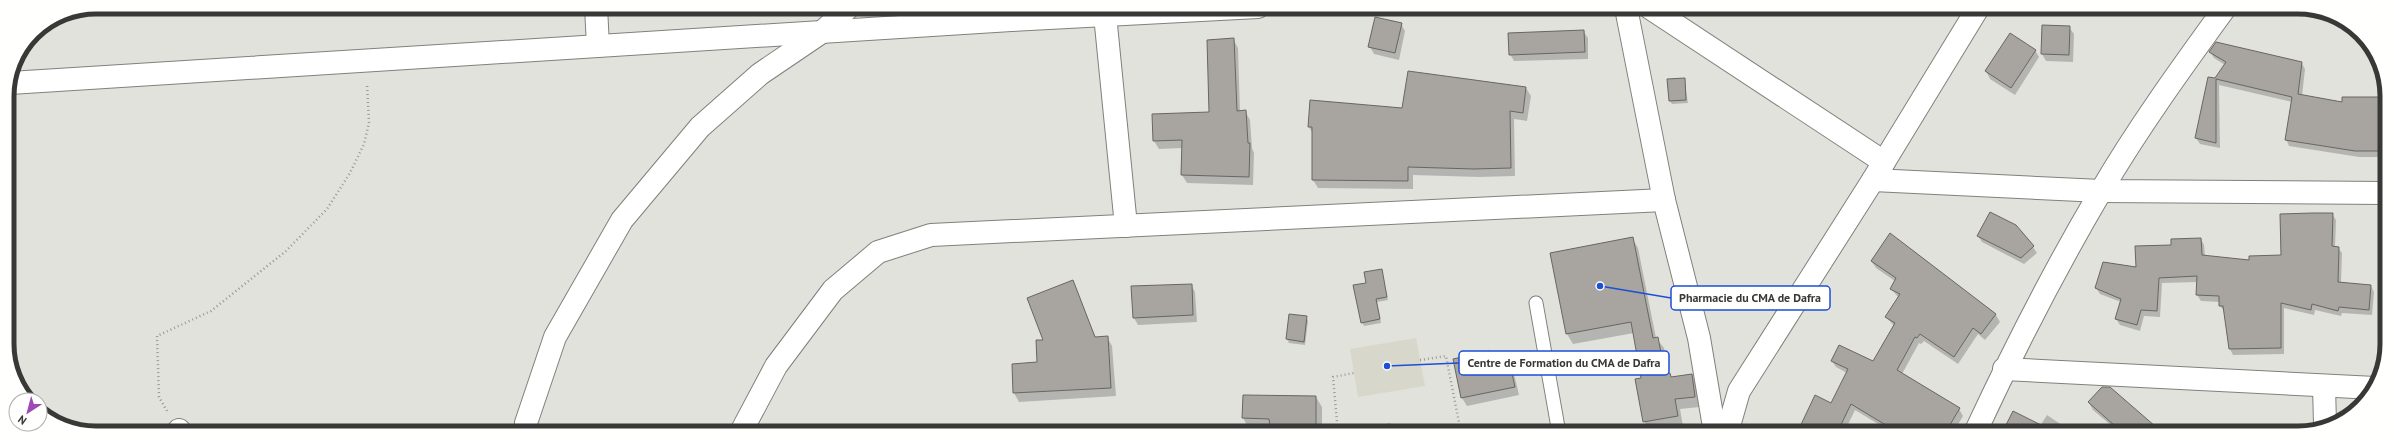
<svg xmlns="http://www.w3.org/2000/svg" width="2394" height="440" viewBox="0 0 2394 440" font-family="'PT Sans',sans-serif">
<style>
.built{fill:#d7d7cb}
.shadow{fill:#0003}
.building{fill:#a8a5a1;stroke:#686663}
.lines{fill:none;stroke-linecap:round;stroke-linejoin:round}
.lane-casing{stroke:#80807c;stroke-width:15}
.street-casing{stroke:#80807c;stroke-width:24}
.path{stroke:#999996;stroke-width:2.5;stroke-dasharray:1 3;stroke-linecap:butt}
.lane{stroke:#fff;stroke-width:13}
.street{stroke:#fff;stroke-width:22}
.rim{fill:none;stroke:#383836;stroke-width:5}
.leader{fill:none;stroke:#1d4ed8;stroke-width:1.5}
.callout-dot{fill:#1d4ed8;stroke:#fffffe;stroke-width:1.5}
.callout{fill:#fffffe;stroke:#1d4ed8;stroke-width:1.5}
.callout-label{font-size:12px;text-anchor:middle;font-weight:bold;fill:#383836}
</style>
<rect width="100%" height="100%" fill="#e2e2dd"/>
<polygon class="built" points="1416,338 1425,386 1358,397 1350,349"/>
<g class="shadow">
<polygon points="1401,24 1405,31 1399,60 1374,54 1370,47"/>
<polygon points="2043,26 2069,27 2074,34 2073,62 2046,61 2042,54"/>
<polygon points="1583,31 1588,38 1588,59 1514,61 1510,54"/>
<polygon points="1233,39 1238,48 1240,112 1245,111 1250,120 1252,148 1254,153 1253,185 1187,183 1182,175 1183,148 1159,149 1154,141 1210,113"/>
<polygon points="2035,50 2039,57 2015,95 1990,79 1986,71"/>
<polygon points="2210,52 2301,62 2305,69 2302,96 2342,103 2381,98 2385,104 2386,157 2359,157 2289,146 2286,139 2292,102 2219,85 2220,148 2200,144 2196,138 2216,79 2225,65 2214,58"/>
<polygon points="1684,79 1688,103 1672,104 1670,101"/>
<polygon points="1526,88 1531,96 1527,121 1514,119 1515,176 1479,177 1413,175 1413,189 1318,188 1313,180 1313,134 1309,127"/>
<polygon points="2382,211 2386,211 2386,241 2382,238"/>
<polygon points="2332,214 2336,220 2335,247 2338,248 2342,253 2341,283 2371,286 2374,292 2372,315 2342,313 2341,316 2315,310 2314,315 2284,308 2284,354 2233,355 2230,349 2225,312 2220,306 2220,302 2201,301 2197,295 2198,282 2162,283 2160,317 2144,316 2140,331 2120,325 2116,319 2121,302 2100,294 2096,288 2137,268 2172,246 2201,239 2204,245 2205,256 2250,261 2282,256"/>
<polygon points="1890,235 1996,315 2000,322 1985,340 1978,334 1958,364 1924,341 1921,344 1919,343 1902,374 1959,409 1963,416 1953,433 1893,433 1855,410 1844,433 1798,433 1832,404 1847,373 1836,367 1832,361 1873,363 1894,326 1886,317 1899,298 1891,289 1895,281 1876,268 1872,262"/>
<polygon points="1978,236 2033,247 2037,253 2024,264 1982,242"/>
<polygon points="1632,238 1638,248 1656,338 1664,348 1669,374 1672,378 1692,375 1698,386 1700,407 1680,409 1683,426 1650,432 1644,421 1642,379 1634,333 1573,344 1567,334 1551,254"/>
<polygon points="1381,270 1388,300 1377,302 1381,323 1364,326 1362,322 1368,284"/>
<polygon points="1072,281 1096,338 1107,337 1112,346 1116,396 1019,402 1014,393 1039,363 1044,341"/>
<polygon points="1191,285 1195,292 1197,322 1138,325 1134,318"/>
<polygon points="1289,315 1306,317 1308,321 1305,345 1289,343 1287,339"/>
<polygon points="1489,352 1493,360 1507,357 1512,365 1519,395 1467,406 1462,398 1454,359"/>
<polygon points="1244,396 1316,397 1322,407 1322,433 1263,433 1263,429 1249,429 1243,418"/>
<polygon points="2089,403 2159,433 2120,433 2093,410"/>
<polygon points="2047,415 2074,433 2004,433 2040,426"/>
<polygon points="1390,423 1396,433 1344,433"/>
</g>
<g class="building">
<polygon points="1375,17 1402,23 1395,53 1368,47"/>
<polygon points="2042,25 2070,26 2069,55 2041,54"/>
<polygon points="1584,30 1585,52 1509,55 1508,33"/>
<polygon points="2010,33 2036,50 2011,88 1985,71"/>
<polygon points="1234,38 1237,111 1246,110 1248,143 1250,143 1249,177 1181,175 1182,140 1153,141 1152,114 1209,112 1207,40"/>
<polygon points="2216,42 2302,62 2298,94 2342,102 2342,97 2382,97 2382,151 2355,151 2285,140 2292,97 2216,79 2216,143 2195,138 2208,77 2215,78 2226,62 2209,52"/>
<polygon points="1408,71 1526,87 1523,113 1510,111 1511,168 1474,169 1408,167 1408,181 1312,180 1312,127 1308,127 1310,100 1402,108"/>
<polygon points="1685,78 1686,100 1669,101 1667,79"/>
<polygon points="1990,212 2016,225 2034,246 2021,258 1977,236"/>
<polygon points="2312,213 2333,213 2332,246 2339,247 2338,282 2371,285 2369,310 2339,307 2338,311 2312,304 2311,310 2281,303 2281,348 2229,349 2223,306 2219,306 2219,296 2196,295 2197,276 2159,278 2157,311 2141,310 2137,325 2115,319 2121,299 2095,288 2103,262 2136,267 2135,246 2171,245 2171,239 2201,238 2202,255 2249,260 2249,256 2281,255 2280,214"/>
<polygon points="1890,233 1996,314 1981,334 1973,328 1954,357 1920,334 1917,338 1915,337 1897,370 1960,408 1945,433 1899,433 1851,404 1837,433 1797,433 1815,395 1831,403 1848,369 1831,361 1839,345 1873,361 1895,323 1885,317 1900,294 1890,289 1896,278 1871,261"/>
<polygon points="1633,237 1653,338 1658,337 1665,374 1670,373 1671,377 1692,374 1695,397 1675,399 1678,416 1643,422 1635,379 1641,378 1631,322 1566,334 1550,253"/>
<polygon points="1382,269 1387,297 1376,299 1380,319 1361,323 1353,285 1366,283 1364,272"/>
<polygon points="1073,280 1095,337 1108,336 1111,388 1013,393 1012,364 1037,362 1036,340 1043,340 1027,298"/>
<polygon points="1192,284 1193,315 1133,318 1131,286"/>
<polygon points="1289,314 1307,316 1304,342 1286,339"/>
<polygon points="1489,351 1491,359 1508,356 1515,387 1461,398 1453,359"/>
<polygon points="2102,387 2110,387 2163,433 2123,433 2088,402"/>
<polygon points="1243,395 1316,396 1316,433 1271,433 1269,419 1242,418"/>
<polygon points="2013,411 2057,433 2002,433"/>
</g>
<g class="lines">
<defs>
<polyline id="lane" points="1536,303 1559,433"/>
<g id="street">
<polyline points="596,7 598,46"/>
<polyline points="1626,8 1664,200 1699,338 1715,433"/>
<polyline points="1650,8 1884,162"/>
<polyline points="1105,15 1126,226"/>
<polyline points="10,83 1011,20 1258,7"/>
<polyline points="1873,180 2101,191 2386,193"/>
<polyline points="2004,369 2375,388"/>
<polyline points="2324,386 2325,424"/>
<polyline points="179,430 179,432"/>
<polyline points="525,432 526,423 555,337 622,220 700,127 760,74 822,32 849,7"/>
<polyline points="741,432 776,366 833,290 878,252 931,235 1664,200"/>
<polyline points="1727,433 1739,391 1873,180 1978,8"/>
<path d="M1975,433C2013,351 2055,269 2101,191C2138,128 2182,67 2225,8"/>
</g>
</defs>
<use href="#lane" class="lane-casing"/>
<use href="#street" class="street-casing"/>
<g class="path">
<polyline points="1420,360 1446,356 1461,433"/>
<polyline points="167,411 159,397 157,336 211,311 286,251 327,209 350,173 364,144 369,123 367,83"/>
<polyline points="1487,432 1509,428 1510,433"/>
<polyline points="1338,433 1333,377 1354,373"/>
</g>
<use href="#lane" class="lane"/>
<use href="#street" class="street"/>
</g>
<path d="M0 0H2394V440H0ZM96 14H2298A82 82 0 0 1 2380 96V344A82 82 0 0 1 2298 426H96A82 82 0 0 1 14 344V96A82 82 0 0 1 96 14Z" fill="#fffffe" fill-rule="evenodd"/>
<path class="rim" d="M96 14H2298A82 82 0 0 1 2380 96V344A82 82 0 0 1 2298 426H96A82 82 0 0 1 14 344V96A82 82 0 0 1 96 14Z"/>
<path class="leader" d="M1600 286L1671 298M1387 366L1459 363"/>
<g class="callout-dot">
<circle cx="1600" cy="286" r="4"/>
<circle cx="1387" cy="366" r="4"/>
</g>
<g class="callout">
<rect x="1671" y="286" width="159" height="24" rx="4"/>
<rect x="1459" y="351" width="210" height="24" rx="4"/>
</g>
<g class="callout-label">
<text x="1750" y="302">Pharmacie du CMA de Dafra</text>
<text x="1564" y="367">Centre de Formation du CMA de Dafra</text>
</g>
<g transform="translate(28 412) rotate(216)"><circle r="19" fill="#fffffe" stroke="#afafae"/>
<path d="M0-3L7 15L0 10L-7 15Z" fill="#9d4ab8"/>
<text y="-6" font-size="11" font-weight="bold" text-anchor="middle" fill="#383836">N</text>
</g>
</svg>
